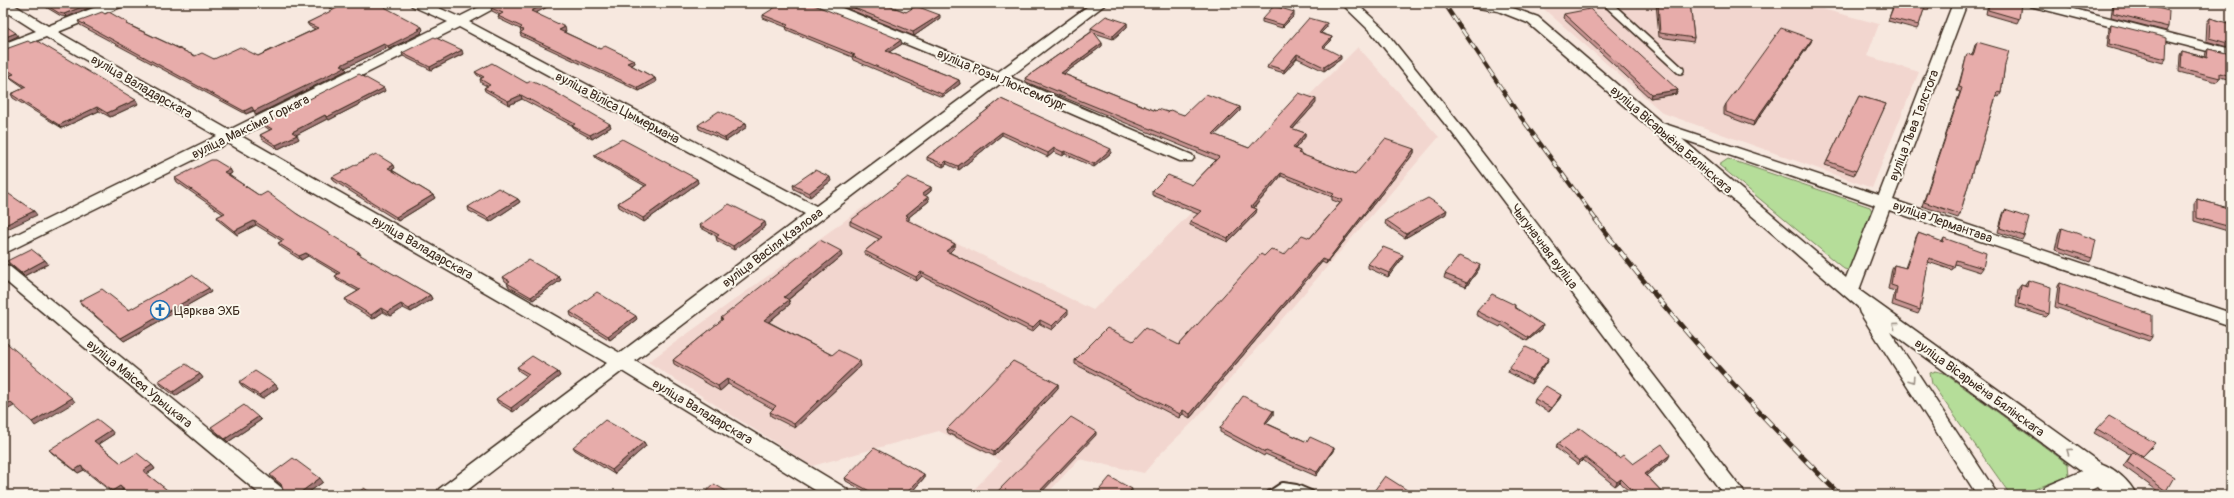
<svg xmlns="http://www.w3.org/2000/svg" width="2234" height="498" viewBox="0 0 2234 498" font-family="Pangolin,sans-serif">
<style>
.built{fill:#f2d6cf}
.green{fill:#b5dd99;stroke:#78845c}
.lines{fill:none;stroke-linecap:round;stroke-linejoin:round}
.service-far1-casing{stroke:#3b2a1e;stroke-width:10}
.service-casing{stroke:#3b2a1e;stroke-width:12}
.minor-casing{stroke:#3b2a1e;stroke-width:3}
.secondary-casing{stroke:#3b2a1e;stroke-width:3}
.service-far1{stroke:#fbf7ec;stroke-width:7}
.service{stroke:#fbf7ec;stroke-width:8}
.minor{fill:#fbf7ec;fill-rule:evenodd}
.secondary{fill:#fbf7ec;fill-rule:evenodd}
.rail-far1-casing{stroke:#3b2a1e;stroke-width:4}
.rail-casing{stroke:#3b2a1e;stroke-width:5}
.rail-far1{stroke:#fbf7ec;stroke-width:2.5;stroke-dasharray:8;stroke-linecap:butt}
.rail{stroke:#fbf7ec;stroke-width:3.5;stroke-dasharray:10;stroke-linecap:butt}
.wall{fill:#c79492;stroke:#3b2a1e}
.shaded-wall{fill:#a27877;stroke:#3b2a1e}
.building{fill:#e7acaa;stroke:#3b2a1e}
.oneway{stroke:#9b9085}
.labels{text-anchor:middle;stroke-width:4;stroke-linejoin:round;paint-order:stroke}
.street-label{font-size:13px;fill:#3b2a1e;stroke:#fbf7ec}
.poi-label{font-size:13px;fill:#3b2a1e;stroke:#fbf7ec;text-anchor:start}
</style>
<rect width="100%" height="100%" fill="#f7e8df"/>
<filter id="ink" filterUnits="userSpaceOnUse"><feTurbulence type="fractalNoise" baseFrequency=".025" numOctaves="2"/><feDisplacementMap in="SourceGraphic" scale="8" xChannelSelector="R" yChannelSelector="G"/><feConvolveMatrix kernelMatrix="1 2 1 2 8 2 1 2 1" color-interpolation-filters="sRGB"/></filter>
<g filter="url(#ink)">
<g class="built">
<polygon points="1537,3 1800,3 1879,24 1867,56 1919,72 1872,188 1663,113"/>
<polygon points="1358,47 1439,137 1194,421 1160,454 1144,473 1079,459 1046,495 969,495 1001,461 939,431 812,466 648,362 872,201 1093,310"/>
</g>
<g class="green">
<polygon points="1728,159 1870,207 1873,213 1852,271 1844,269 1719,165"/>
<polygon points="1936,371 1944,373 2068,464 2069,476 2019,495 2009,493 1932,384 1930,373"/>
</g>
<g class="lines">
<defs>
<polyline id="service-far1" points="1607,3 1680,70"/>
<polyline id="service" points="1271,495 1283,487 1296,489 1310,495"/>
<g id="minor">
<path d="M3,3H11L48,26L106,3H125L123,6L58,32L229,130L448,22L412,6L410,3H428L459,17L487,3H504L469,22L816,206L989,78L813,6L811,3H830L998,72L1092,3H1107L1010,77L1192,155L1194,158L1192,161H1180L1001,83L635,361L847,489L850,495H823L622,371L461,495H436L439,489L607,363L228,143L3,254V241L217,136L46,37L3,53V44L36,31L3,10ZM459,27L805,214L620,353L241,136Z"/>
<polygon points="1341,3 1356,3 1382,27 1463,128 1746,495 1724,495 1453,134 1372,33"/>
<path d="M1464,3H1499L1538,17L1662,123L1879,195L1953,3H1967L1893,200L2231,313V326L1889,210L1859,290L2107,468L2110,474L2107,480L2100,482L2093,480L1890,331L1998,495H1977L1860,313L1858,307L1528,23L1498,11L1471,7ZM1682,139L1875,205L1846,278Z"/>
<polygon points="2028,3 2051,3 2231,49 2231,57 2030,6"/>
<polygon points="3,264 9,266 283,489 286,495 261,495 3,279"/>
</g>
<path id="secondary" d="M2100,463C2114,468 2130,481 2136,495H2105L2097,487L2081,495H2042L2045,487Z"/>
</defs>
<use href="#service-far1" class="service-far1-casing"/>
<use href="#service" class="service-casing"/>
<use href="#minor" class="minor-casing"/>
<use href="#secondary" class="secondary-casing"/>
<use href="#service-far1" class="service-far1"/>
<use href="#service" class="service"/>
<use href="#minor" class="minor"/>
<use href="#secondary" class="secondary"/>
<defs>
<polyline id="rail-far1" points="1444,3 1520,116 1597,221"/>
<path id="rail" d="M1596,220C1670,319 1753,408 1840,495"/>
</defs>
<use href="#rail-far1" class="rail-far1-casing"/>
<use href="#rail" class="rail-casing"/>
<use href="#rail-far1" class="rail-far1"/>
<use href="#rail" class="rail"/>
</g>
<g class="wall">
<polygon points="39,3 87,3 89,4 91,7 67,17 61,16"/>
<polygon points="321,3 377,3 423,30 421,32 422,33 389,49 386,48 345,68 347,70 256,115 254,111 246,114 80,25 78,21 129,25 195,56 214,59 258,56 315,29 309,26 307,23 334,10"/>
<polygon points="499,3 555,3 535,13 566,31 564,32 600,49 634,60 635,63 631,65 655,78 656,82 639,91 521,36 520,33 521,32 520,29 499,19 498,16 500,15 492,11 491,8"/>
<polygon points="834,3 882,3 906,12 940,18 914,36"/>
<polygon points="1165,3 1176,3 1173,6"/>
<polygon points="1656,3 1690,3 1694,38 1693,42 1659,37"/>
<polygon points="1894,3 1931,3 1928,10 1924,9 1919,25 1917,29 1888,21"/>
<polygon points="1988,3 2021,3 2019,19 2017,23 1986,14"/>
<polygon points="2113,3 2137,3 2168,27 2166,31 2111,17"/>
<polygon points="812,4 902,44 889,52 959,80 960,84 942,97 853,60 852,57 787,30 786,27 763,18 763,15"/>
<polygon points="1564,14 1678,90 1676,94 1650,98 1563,18"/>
<polygon points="1294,16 1282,28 1262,22 1262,19"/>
<polygon points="2210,18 2231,24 2231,48 2206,41 2207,22"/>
<polygon points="1127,23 1127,27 1113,39 1094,33 1102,43 1102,46 1064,74 1156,111 1184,115 1240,107 1240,111 1215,135 1249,148 1316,103 1293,129 1305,133 1305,137 1295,149 1300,151 1300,154 1355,175 1414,149 1414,153 1326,264 1322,262 1190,418 1183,414 1179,418 1075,364 1075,360 1133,341 1179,345 1264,256 1284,255 1310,238 1340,203 1332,200 1332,197 1281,176 1254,208 1256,213 1228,242 1190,225 1190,221 1198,214 1152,195 1152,191 1192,185 1216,160 1026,82 1025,78 1091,32 1091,28"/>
<polygon points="2111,24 2166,59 2163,63 2107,47 2109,28"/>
<polygon points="1327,27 1321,33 1332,37 1331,41 1324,48 1341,59 1324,71 1297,58 1284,73 1267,68 1268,65"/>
<polygon points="1812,39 1811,42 1753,126 1724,115 1724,108 1726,104"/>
<polygon points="1977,42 2005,64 2001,93 1999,97 1996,96 1977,161 1975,165 1974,165 1960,214 1958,218 1922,206 1960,92 1957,91 1966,58 1967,54 1972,55 1975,45"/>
<polygon points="31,43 138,104 110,117 99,111 62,128 13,98 11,94 25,88 12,79 9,76 12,75 3,69 3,50"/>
<polygon points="2208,49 2231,54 2231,80 2220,77 2217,82 2179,72 2180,55 2182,51 2205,57 2206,52"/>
<polygon points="402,53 463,54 431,70 403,56"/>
<polygon points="475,72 527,83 611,127 592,139 574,129 573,126 522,99 509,105 485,91 484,88 487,86 481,83 480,79 482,78 477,75"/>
<polygon points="385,91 329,120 327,119 296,135 299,139 278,149 262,139 260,135 270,130 264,126 262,123"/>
<polygon points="1859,96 1886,104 1854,175 1825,165"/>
<polygon points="1001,99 1111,153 1094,167 1065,154 1063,156 1054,152 1048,157 1002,135 959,170 947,164 943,167 927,160 927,157"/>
<polygon points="746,123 747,127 726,141 699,129 698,125"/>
<polygon points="594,155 697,179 698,183 644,222 619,207 618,203 645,186 596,158"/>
<polygon points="395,168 392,170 433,195 435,198 398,221 334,181 332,177"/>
<polygon points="230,169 232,173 229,175 260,196 297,214 361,256 430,295 432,299 411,312 403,308 391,316 383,312 373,319 347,303 345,299 358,291 337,280 335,276 338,274 308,256 301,260 281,247 278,243 282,241 256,225 237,235 219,221 217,217 223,214 177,182 175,178"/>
<polygon points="831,181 810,197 794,189 793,185"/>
<polygon points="931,187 931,191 925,196 929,201 909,217 909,220 908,221 955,244 955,247 949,252 1068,314 1052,330 1040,324 1032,332 922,276 917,281 865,254 865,251 879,239 850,225 850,221"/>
<polygon points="518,199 520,202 490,222 469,211 468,207"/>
<polygon points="2197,199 2231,209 2231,232 2194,221 2194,203"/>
<polygon points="2005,210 2024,236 2022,240 1998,232 2003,214"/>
<polygon points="1446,214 1405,238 1385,224 1386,220"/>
<polygon points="700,225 766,226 734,250 717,241 716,237 716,236 701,228"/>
<polygon points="2062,228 2092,258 2090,262 2055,250 2059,232"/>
<polygon points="1918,233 1942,242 1944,238 1983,268 1980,272 1955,264 1952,270 1928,262 1920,310 1918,314 1892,305 1895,291 1888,289 1892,268 1894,265 1905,268 1916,237"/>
<polygon points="842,256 788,300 790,304 769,322 832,355 861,366 795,428 771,416 770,412 773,409 728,384 720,391 674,364 673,360 722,320 721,318"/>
<polygon points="1402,259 1388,277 1368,268 1368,264"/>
<polygon points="45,260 48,264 24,276 10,265 7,261"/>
<polygon points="1479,269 1466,287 1444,278 1445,274"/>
<polygon points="503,277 559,277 561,280 533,300 509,287 507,283 508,283 505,281"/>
<polygon points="2028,280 2049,314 2046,317 2016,307 2018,289 2021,285 2025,286 2025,284"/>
<polygon points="2060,283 2152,337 2149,341 2055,307 2058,286"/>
<polygon points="211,292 124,341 82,305 79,301 129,310"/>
<polygon points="1515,305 1515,308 1542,329 1527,341 1501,325 1500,327 1476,315 1477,311"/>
<polygon points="570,312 637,319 610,340 571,316"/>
<polygon points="1547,362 1531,384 1508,372 1509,368"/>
<polygon points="517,367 558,372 560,376 513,412 498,403 496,399 527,376 519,371"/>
<polygon points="200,374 203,378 175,396 161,385 158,381"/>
<polygon points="239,382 275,384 278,388 262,399 242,386"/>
<polygon points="1058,384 1058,388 994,456 948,433 947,429"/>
<polygon points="1561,395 1560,398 1549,412 1534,403 1535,399"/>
<polygon points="1273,411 1273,415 1266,423 1307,442 1334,448 1333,451 1316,476 1265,454 1264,456 1220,432 1220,428"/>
<polygon points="258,417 261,420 228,442 214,431 211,427"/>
<polygon points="2097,429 2152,447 2142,457 2166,491 2162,494 2123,466 2131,455 2094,433"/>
<polygon points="114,434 98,444 121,463 152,465 155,469 147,474 173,495 129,495 123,490 115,495 84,470 78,473 52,453 49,450"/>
<polygon points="644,442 646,446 614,474 575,450 573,447"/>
<polygon points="1557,444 1619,458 1633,464 1668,459 1646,475 1665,495 1632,495 1620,482 1615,486 1583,460 1578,465 1556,448"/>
<polygon points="924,474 924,478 909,495 871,495 846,481 845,478"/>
<polygon points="270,475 323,482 305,495 285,495 284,493 282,486 273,479"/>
</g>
<g class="shaded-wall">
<polygon points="478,3 484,3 479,5"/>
<polygon points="547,3 555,3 532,15 531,11"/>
<polygon points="89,4 91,7 67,17 64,14"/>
<polygon points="1294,12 1294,16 1282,28 1283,25"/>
<polygon points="940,15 940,18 914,36 913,32"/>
<polygon points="1127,23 1127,27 1113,39 1113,36"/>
<polygon points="1327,23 1327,27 1318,36 1319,33"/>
<polygon points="422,27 423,30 421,32 422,33 389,49 388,46"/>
<polygon points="565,27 566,31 561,34 559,30"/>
<polygon points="16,33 18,36 3,43 3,38"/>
<polygon points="1332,37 1331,41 1322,50 1323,47"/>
<polygon points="1812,39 1811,42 1753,126 1754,122"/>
<polygon points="901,40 902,44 886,54 886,51"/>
<polygon points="1102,43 1102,46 1061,76 1061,73"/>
<polygon points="384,44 386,48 345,68 347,70 256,115 254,111 341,65"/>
<polygon points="462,50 463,54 431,70 430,67"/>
<polygon points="1297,54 1297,58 1284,73 1284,70"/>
<polygon points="1341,56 1341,59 1324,71 1324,67"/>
<polygon points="634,60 635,63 629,67 627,63"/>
<polygon points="655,78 656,82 639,91 638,88"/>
<polygon points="959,80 960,84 942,97 942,94"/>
<polygon points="384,88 385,91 329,120 327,117"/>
<polygon points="1678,90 1676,94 1650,98 1651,94"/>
<polygon points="521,95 522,99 509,105 508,101"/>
<polygon points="1316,99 1316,103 1290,132 1291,128"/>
<polygon points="136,100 138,104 110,117 107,113"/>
<polygon points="97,107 99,111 62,128 59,125"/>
<polygon points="252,107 254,110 246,114 244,111"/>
<polygon points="1240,107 1240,111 1213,137 1213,134"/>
<polygon points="325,115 327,119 294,136 292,132"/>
<polygon points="746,123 747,127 726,141 725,138"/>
<polygon points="610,124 611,127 592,139 590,135"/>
<polygon points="1002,132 1002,135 959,170 958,166"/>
<polygon points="1305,133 1305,137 1292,152 1293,148"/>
<polygon points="297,135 299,139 278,149 276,145"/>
<polygon points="1054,148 1054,152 1048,157 1048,153"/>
<polygon points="1111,149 1111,153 1094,167 1094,164"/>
<polygon points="1414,149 1414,153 1326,264 1327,261"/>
<polygon points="1065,151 1065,154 1063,156 1063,152"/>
<polygon points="946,161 947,164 943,167 943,164"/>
<polygon points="394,165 395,168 389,171 388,168"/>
<polygon points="230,169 232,173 227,176 224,172"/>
<polygon points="1281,173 1281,176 1251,211 1251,207"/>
<polygon points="830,177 831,181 810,197 809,193"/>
<polygon points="697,179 698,183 644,222 643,218"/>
<polygon points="931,187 931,191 922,198 922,194"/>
<polygon points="433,195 435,198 398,221 396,217"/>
<polygon points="928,197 929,201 909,217 909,220 905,223 905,219 906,215"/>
<polygon points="518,199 520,202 490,222 488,218"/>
<polygon points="1257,209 1256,213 1228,242 1228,238"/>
<polygon points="1447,210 1446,214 1405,238 1406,234"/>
<polygon points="34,211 37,215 3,231 3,226"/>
<polygon points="254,221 256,225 237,235 234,231"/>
<polygon points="765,222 766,226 734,250 733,246"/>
<polygon points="955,244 955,247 947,255 946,251"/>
<polygon points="841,251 842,256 785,302 784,297"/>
<polygon points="359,252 361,255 359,257 357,253"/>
<polygon points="306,253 308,256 301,260 299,256"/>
<polygon points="1403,255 1402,259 1388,277 1389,273"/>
<polygon points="1322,259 1322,262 1190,418 1190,414"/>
<polygon points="45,260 48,264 24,276 21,273"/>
<polygon points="1480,265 1479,269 1466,287 1467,283"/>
<polygon points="921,272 922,276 917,281 916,277"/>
<polygon points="559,277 561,280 533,300 531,297"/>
<polygon points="209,288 211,292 124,341 121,338"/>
<polygon points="430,295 432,299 411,312 409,309"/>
<polygon points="789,300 790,304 766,324 764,320"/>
<polygon points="401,304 403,308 391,316 388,312"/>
<polygon points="381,308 383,312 373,319 371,315"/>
<polygon points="1068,310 1068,314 1052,330 1052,326"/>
<polygon points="636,316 637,319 610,340 608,336"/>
<polygon points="1040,320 1040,324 1032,332 1032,328"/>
<polygon points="1543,325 1542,329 1527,341 1529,338"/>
<polygon points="1549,358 1547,362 1531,384 1532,380"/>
<polygon points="860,361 861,366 795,428 794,424"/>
<polygon points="558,372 560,376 513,412 511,408"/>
<polygon points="200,374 203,378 175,396 173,392"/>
<polygon points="727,379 728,384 720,391 718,386"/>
<polygon points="275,384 278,388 262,399 259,395"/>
<polygon points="1058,384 1058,388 994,456 994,452"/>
<polygon points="1561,395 1560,398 1549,412 1551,408"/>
<polygon points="72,398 75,402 35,426 32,422"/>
<polygon points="10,402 14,406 5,411 3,409 3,406"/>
<polygon points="1183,410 1183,414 1179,418 1180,414"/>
<polygon points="1273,411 1273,415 1264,426 1265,423"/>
<polygon points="258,417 261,420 228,442 225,439"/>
<polygon points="111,430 114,434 97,445 94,441"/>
<polygon points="1096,432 1096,435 1039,495 1036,495"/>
<polygon points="644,442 646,446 614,474 612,470"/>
<polygon points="1334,448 1333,451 1316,476 1317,472"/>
<polygon points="1670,455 1668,459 1643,478 1645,474"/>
<polygon points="1585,457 1583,460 1578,465 1579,461"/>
<polygon points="152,465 155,469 146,474 143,471"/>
<polygon points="81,466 84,470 78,473 75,470"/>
<polygon points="924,474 924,478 909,495 905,495"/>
<polygon points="320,478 323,482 305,495 297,495"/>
<polygon points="1621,479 1620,482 1615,486 1617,482"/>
<polygon points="120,486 123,490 115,495 112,491"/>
<polygon points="1132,489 1132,492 1129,495 1126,495"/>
</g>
<g class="building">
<polygon points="43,3 87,3 89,4 64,14 59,13"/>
<polygon points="326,3 377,3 422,27 418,29 420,30 388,46 384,44 341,65 345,67 254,111 252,107 244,111 78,21 102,12 105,14 109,12 128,23 126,24 195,56 202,53 214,59 240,47 258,56 318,28 307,23 337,8"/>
<polygon points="499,3 547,3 531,11 565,27 559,30 600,49 605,46 634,60 627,63 655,78 638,88 520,33 524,30 520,29 522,27 498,16 503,13 491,8"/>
<polygon points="782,3 811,3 812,4 901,40 886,51 959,80 942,94 852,56 855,55 786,27 788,25 763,15"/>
<polygon points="842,3 882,3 906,12 916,6 940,15 913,32"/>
<polygon points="1658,3 1690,3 1694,38 1660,33"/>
<polygon points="1895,3 1931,3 1930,7 1925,6 1919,25 1889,18"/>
<polygon points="1989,3 2021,3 2019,19 1988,10"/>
<polygon points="2114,3 2137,3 2169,11 2168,27 2113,13"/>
<polygon points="1274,6 1294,12 1283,25 1262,19"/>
<polygon points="1590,9 1678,90 1651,94 1564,14"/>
<polygon points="1106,16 1127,23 1113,36 1091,28"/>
<polygon points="1309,18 1327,23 1319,33 1332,37 1323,47 1341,56 1324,67 1297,54 1284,70 1268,65"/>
<polygon points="2210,18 2231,24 2231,44 2209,38"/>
<polygon points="3,24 16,33 3,38"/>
<polygon points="2111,24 2167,38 2166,59 2109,44"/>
<polygon points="1781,28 1812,39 1754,122 1726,112 1726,104"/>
<polygon points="1093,31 1102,43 1061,73 1156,111 1158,109 1168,112 1170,110 1184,115 1206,94 1240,107 1213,134 1249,148 1299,93 1316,99 1291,128 1305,133 1293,148 1300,151 1298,153 1355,175 1385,139 1414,149 1327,261 1322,259 1190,414 1183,410 1180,414 1075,360 1107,328 1133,341 1145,328 1179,345 1261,254 1264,256 1271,249 1284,255 1302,235 1310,238 1343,200 1332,196 1334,194 1281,173 1251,207 1257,209 1228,238 1190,221 1201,211 1152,191 1168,175 1192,185 1219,157 1025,78"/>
<polygon points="434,37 462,50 430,67 402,53"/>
<polygon points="28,41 31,43 37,41 136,100 107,113 97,107 59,125 11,94 26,87 9,76 14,74 3,67 3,50"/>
<polygon points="1977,42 2009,51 2005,64 2001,93 1997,92 1977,161 1975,161 1960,214 1924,202 1962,88 1959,87 1967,54 1973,56"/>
<polygon points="2208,49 2231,54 2231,76 2220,73 2220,78 2181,68 2182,51 2207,58"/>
<polygon points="492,63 527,83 531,81 553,91 610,124 590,135 572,126 575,124 521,95 508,101 484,88 490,85 480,79 484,77 475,72"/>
<polygon points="359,74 384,88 327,117 325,115 292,132 297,135 276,145 260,135 272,129 262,123"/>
<polygon points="1859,96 1886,104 1856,171 1827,161"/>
<polygon points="1001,99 1111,149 1094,164 1065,151 1063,152 1054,148 1048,153 1002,132 958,166 946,161 943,164 927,157"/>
<polygon points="719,111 746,123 725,138 698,125"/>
<polygon points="622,139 697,179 643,218 618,203 647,185 594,155"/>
<polygon points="376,154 394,165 388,168 433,195 396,217 332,177"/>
<polygon points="211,160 215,160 230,169 224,172 260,196 267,192 297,214 359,252 357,253 430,295 409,309 401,304 388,312 381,308 371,315 345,299 360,290 335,276 340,273 306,253 299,256 278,243 284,240 254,221 234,231 217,217 225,213 175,178"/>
<polygon points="815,170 830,177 809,193 793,185"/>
<polygon points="908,177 931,187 922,194 928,197 906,215 908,216 905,219 955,244 946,251 1068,310 1052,326 1040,320 1032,328 921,272 916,277 865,251 882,237 850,221"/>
<polygon points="498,188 518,199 488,218 468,207"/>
<polygon points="3,190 34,211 3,226"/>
<polygon points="1428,198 1447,210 1406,234 1386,220"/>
<polygon points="2197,199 2231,209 2231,227 2197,218"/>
<polygon points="729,204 765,222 733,246 716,237 719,235 700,225"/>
<polygon points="2005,210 2029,218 2024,236 2000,228"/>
<polygon points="2062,228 2096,240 2092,258 2058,247"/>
<polygon points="1918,233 1943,242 1944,238 1986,253 1983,268 1956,260 1954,267 1929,258 1920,310 1895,301 1897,287 1891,285 1894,265 1906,268"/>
<polygon points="820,240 841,251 784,297 789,300 764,320 832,355 838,350 860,361 794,424 770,412 776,406 727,379 718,386 673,360 723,319 721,318"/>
<polygon points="1383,247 1403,255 1389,273 1368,264"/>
<polygon points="31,249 45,260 21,273 7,261"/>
<polygon points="1459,256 1480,265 1467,283 1445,274"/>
<polygon points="529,260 559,277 531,297 507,283 510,281 503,277"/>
<polygon points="192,275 209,288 121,338 79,301 102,289 129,310"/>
<polygon points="2028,280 2051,287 2049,314 2019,304 2021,285 2027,287"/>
<polygon points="2060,283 2152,315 2152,337 2058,304"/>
<polygon points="597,292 636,316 608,336 570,312"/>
<polygon points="1492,294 1515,305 1514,307 1543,325 1529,338 1502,321 1501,323 1477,311"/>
<polygon points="3,340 72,398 32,422 10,402 3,406"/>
<polygon points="1526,347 1549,358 1532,380 1509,368"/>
<polygon points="532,356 558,372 511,408 496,399 529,374 517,367"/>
<polygon points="1013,361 1058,384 994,452 947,429"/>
<polygon points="186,364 200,374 173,392 158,381"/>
<polygon points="255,371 275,384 259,395 239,382"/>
<polygon points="1546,386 1561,395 1551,408 1535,399"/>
<polygon points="1243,396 1273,411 1265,423 1307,442 1310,437 1334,448 1317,472 1266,451 1265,452 1220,428"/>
<polygon points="244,405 258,417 225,439 211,427"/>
<polygon points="2109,416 2155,443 2143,456 2097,429"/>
<polygon points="1071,417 1096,432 1036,495 994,495"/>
<polygon points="97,419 111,430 94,441 121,463 137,453 152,465 143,471 171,493 168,495 130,495 120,486 112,491 81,466 75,470 49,450"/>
<polygon points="605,420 644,442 612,470 573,447"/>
<polygon points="1580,428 1619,458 1623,455 1633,464 1662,444 1670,455 1645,474 1665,495 1637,495 1621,479 1617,482 1585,457 1579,461 1557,444"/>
<polygon points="874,448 924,474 905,495 877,495 845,478"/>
<polygon points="2133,452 2174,477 2166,491 2127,462"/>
<polygon points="293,458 320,478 297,495 287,495 284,493 281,484 270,475"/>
<polygon points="1385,476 1407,490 1403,495 1371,495"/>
<polygon points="1110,477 1132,489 1126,495 1095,495"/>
<polygon points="714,484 733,495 702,495"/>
<polygon points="364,488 374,495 355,495"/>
</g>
<defs><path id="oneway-chevron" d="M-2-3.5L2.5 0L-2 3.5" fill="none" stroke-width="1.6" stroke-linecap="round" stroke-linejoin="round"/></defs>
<g class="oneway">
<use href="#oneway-chevron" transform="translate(1895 325) rotate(-144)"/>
<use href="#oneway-chevron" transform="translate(1912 380) rotate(57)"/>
<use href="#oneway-chevron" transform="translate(2069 451) rotate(-144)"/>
</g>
</g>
<defs>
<symbol id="church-ring" viewBox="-11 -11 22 22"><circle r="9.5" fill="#fbf7ec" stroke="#1f6fb2" stroke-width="1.5"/><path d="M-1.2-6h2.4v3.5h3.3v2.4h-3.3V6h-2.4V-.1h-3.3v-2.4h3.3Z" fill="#1f6fb2"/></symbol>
</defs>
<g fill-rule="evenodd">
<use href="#church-ring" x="149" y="299" width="22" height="22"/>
</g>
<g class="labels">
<g class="street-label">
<text transform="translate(1002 79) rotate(23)" y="5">вуліца Розы Люксембург</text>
<text transform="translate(142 86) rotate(30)" y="5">вуліца Валадарскага</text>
<text transform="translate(618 107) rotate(28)" y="5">вуліца Віліса Цымермана</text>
<text transform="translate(1913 125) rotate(-69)" y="5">вуліца Льва Талстога</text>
<text transform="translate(250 126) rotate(-26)" y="5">вуліца Максіма Горкага</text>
<text transform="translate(1672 139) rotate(41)" y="5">вуліца Вісарыёна Бялінскага</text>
<text transform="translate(1943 221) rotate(19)" y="5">вуліца Лермантава</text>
<text transform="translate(1545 246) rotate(53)" y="5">Чыгуначная вуліца</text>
<text transform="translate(423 247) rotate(30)" y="5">вуліца Валадарскага</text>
<text transform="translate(772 247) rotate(-37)" y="5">вуліца Васіля Казлова</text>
<text transform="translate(140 383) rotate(39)" y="5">вуліца Маісея Урыцкага</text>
<text transform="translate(1980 387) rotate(36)" y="5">вуліца Вісарыёна Бялінскага</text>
<text transform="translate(703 411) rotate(31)" y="5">вуліца Валадарскага</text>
</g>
<g class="poi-label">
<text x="174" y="315">Царква ЭХБ</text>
</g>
</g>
<rect width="2234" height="498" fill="none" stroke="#fbf7ec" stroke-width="16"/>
<rect x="8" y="8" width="2218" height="482" fill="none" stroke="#3b2a1e" stroke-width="1.5" filter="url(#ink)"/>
</svg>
